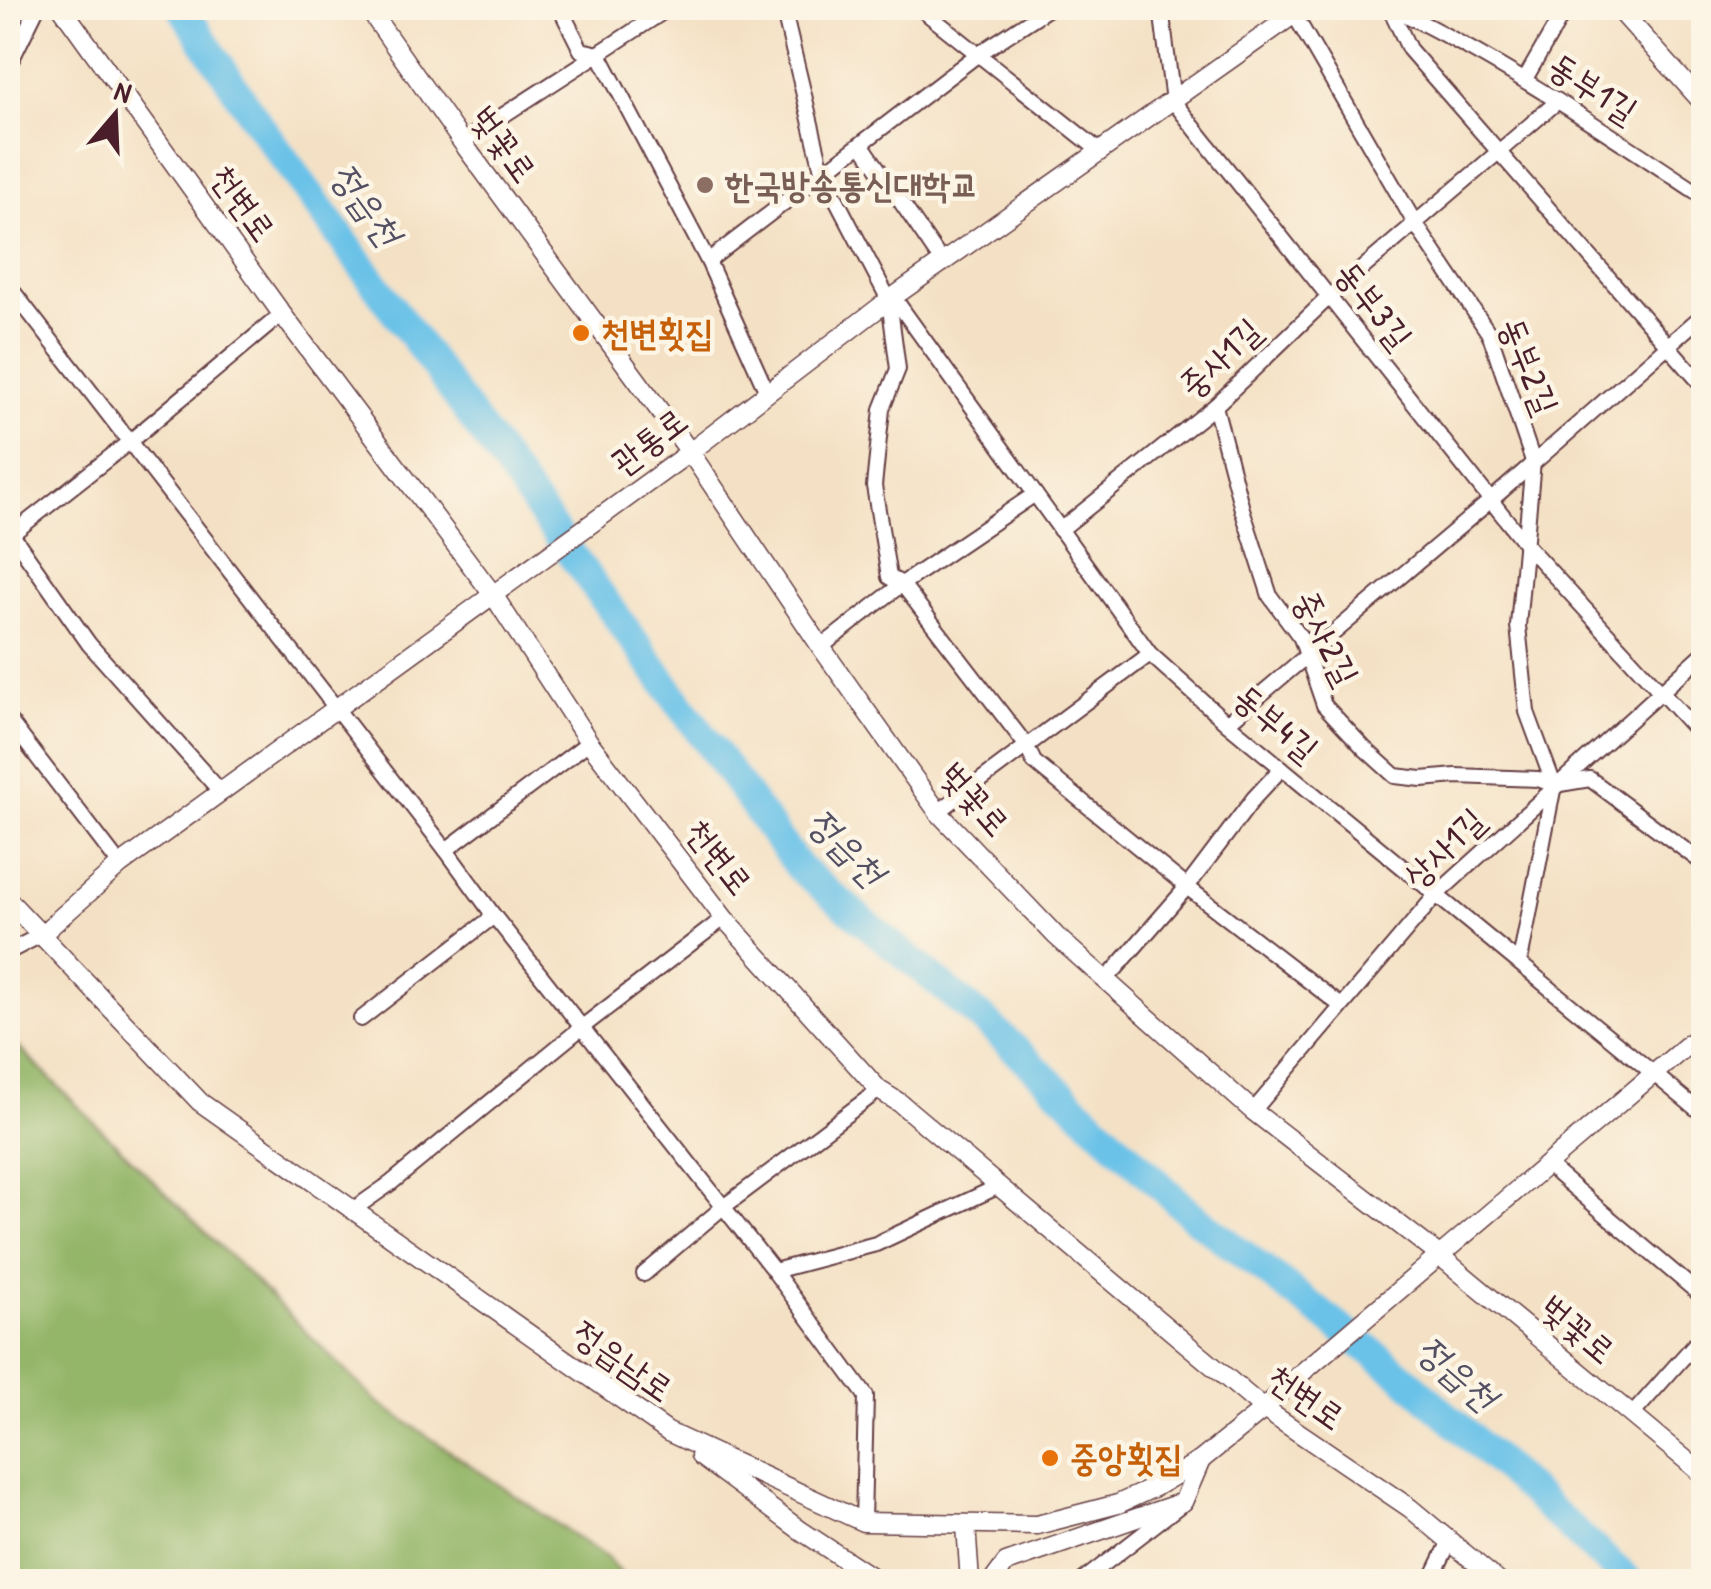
<svg xmlns="http://www.w3.org/2000/svg" width="1711" height="1589" viewBox="0 0 1711 1589" font-family="'Patrick Hand','Poor Story',sans-serif">
<style>
.forest{fill:#94b669;stroke:#6f6a4a;stroke-width:2.5}
.lines{fill:none;stroke-linecap:round;stroke-linejoin:round}
.river{stroke:#6bc2e8;stroke-width:30}
.minor-casing{stroke:#643c42;stroke-width:18}
.tertiary-casing{stroke:#643c42;stroke-width:21}
.minor{stroke:#fff;stroke-width:14}
.tertiary{stroke:#fff;stroke-width:18}
.education-dot{fill:#8d6e63;stroke:#fcf5e5;stroke-width:4}
.food-dot{fill:#e8710a;stroke:#fcf5e5;stroke-width:4}
.labels{text-anchor:middle;stroke-width:9;stroke-linejoin:round;paint-order:stroke}
.street-label{font-size:35px;fill:#4a1f2b;stroke:#fcf5e5}
.education-label{font-size:35px;font-weight:bold;fill:#785e54;stroke:#fcf5e5;text-anchor:start}
.food-label{font-size:35px;font-weight:bold;fill:#c56008;stroke:#fcf5e5;text-anchor:start}
.water-label{font-size:38px;font-style:italic;fill:#545064;stroke:#fcf5e5}
</style>
<rect width="100%" height="100%" fill="#fcf5e5"/>
<filter id="ink" filterUnits="userSpaceOnUse"><feTurbulence type="fractalNoise" baseFrequency=".01" numOctaves="2"/><feDisplacementMap in="SourceGraphic" scale="20" xChannelSelector="R" yChannelSelector="G"/><feConvolveMatrix kernelMatrix="1 2 1 2 8 2 1 2 1" color-interpolation-filters="sRGB"/></filter>
<filter id="wash" filterUnits="userSpaceOnUse"><feTurbulence type="fractalNoise" baseFrequency=".0048" numOctaves="4" result="noise"/><feDisplacementMap in="SourceGraphic" scale="40" xChannelSelector="R" yChannelSelector="G"/><feGaussianBlur stdDeviation="2.25" result="paint"/><feColorMatrix in="noise" values="0 0 0 0 0 0 0 0 0 0 0 0 0 0 0 0 0 1.4 0 .05"/><feComposite in="paint" operator="in"/></filter>
<g filter="url(#wash)">
<rect width="100%" height="100%" fill="#f4e1c5"/>
<polygon class="forest" points="8,1037 376,1401 607,1558 627,1581 8,1581"/>
<g class="lines">
<polyline class="river" points="182,8 258,123 799,868 986,1022 1193,1216 1403,1376 1630,1582"/>
</g>
</g>
<g filter="url(#ink)">
<g class="lines">
<defs>
<g id="minor">
<polyline points="560,8 581,50 599,54 708,261 767,392"/>
<polyline points="783,8 823,174 889,300 898,369 882,409 874,486 889,577 902,584 821,647"/>
<polyline points="920,8 1101,152"/>
<polyline points="1161,8 1173,101 1528,547 1704,739"/>
<polyline points="1390,8 1409,49 1704,387"/>
<path d="M1392,8C1502,61 1602,129 1704,197"/>
<polyline points="1294,14 1416,225 1490,335 1533,461 1518,626 1527,712 1554,785"/>
<polyline points="8,67 37,8"/>
<polyline points="1525,79 1566,8"/>
<polyline points="462,142 669,8"/>
<polyline points="862,145 942,262"/>
<polyline points="708,261 977,55 1049,8"/>
<polyline points="8,285 446,850 494,916 774,1271 866,1396 863,1522"/>
<polyline points="894,298 1150,654 1227,723 1704,1115"/>
<polyline points="1215,406 1242,509 1270,596 1301,638 1324,705 1364,748 1395,776 1422,779 1456,776 1538,779 1554,785 1590,779 1704,864"/>
<polyline points="1035,494 902,584 1026,745 1034,762 1187,887 1340,1005"/>
<polyline points="8,529 89,644 221,792"/>
<polyline points="1060,530 1215,406 1329,297 1558,101"/>
<polyline points="8,537 128,443 282,314"/>
<polyline points="8,719 120,865"/>
<polyline points="1227,723 1490,501 1704,314"/>
<polyline points="938,812 1150,654"/>
<polyline points="446,850 589,742"/>
<polyline points="8,952 41,935"/>
<polyline points="1520,961 1554,785"/>
<polyline points="1105,981 1187,887 1254,798 1282,768"/>
<polyline points="361,1019 494,916"/>
<polyline points="1253,1111 1437,894 1704,653"/>
<polyline points="1546,1164 1704,1298"/>
<polyline points="354,1209 391,1183 581,1028 724,918"/>
<polyline points="774,1271 876,1244 997,1187"/>
<polyline points="644,1274 722,1208 879,1090"/>
<polyline points="1631,1416 1704,1334"/>
<polyline points="1081,1582 1179,1506"/>
<polyline points="1430,1582 1450,1541"/>
</g>
<g id="tertiary">
<polyline points="62,8 282,314 494,596 589,742 724,918 879,1090 900,1103 1264,1409 1410,1508 1499,1582"/>
<polyline points="368,8 462,142 690,452 821,647 938,812 1056,936 1253,1111 1439,1255 1704,1475"/>
<polyline points="1618,8 1704,104"/>
<polyline points="8,900 200,1102 668,1432 863,1522 1037,1525 1118,1504 1155,1487 1201,1460 1264,1409 1291,1382 1704,1031"/>
<polyline points="41,935 120,865 690,452 889,300 1303,8"/>
<polyline points="700,1456 800,1530 879,1582"/>
<polyline points="966,1525 970,1582"/>
<polyline points="992,1582 1006,1563 1183,1502 1201,1460"/>
</g>
</defs>
<use href="#minor" class="minor-casing"/>
<use href="#tertiary" class="tertiary-casing"/>
<use href="#minor" class="minor"/>
<use href="#tertiary" class="tertiary"/>
</g>
</g>
<circle class="education-dot" cx="705" cy="185" r="10"/>
<g class="food-dot">
<circle cx="581" cy="333" r="10"/>
<circle cx="1050" cy="1458" r="10"/>
</g>
<g class="labels">
<g class="street-label">
<text transform="translate(1593 88) rotate(33)" y="12">동부1길</text>
<text transform="translate(504 144) rotate(54)" y="12">벚꽃로</text>
<text transform="translate(243 203) rotate(54)" y="12">천변로</text>
<text transform="translate(1374 305) rotate(52)" y="12">동부3길</text>
<text transform="translate(1220 358) rotate(-43)" y="12">중사1길</text>
<text transform="translate(1529 366) rotate(68)" y="12">동부2길</text>
<text transform="translate(649 441) rotate(-37)" y="12">관통로</text>
<text transform="translate(1326 638) rotate(63)" y="12">중사2길</text>
<text transform="translate(1276 723) rotate(40)" y="12">동부4길</text>
<text transform="translate(975 799) rotate(49)" y="12">벚꽃로</text>
<text transform="translate(1444 848) rotate(-44)" y="12">상사1길</text>
<text transform="translate(719 857) rotate(52)" y="12">천변로</text>
<text transform="translate(1578 1329) rotate(40)" y="12">벚꽃로</text>
<text transform="translate(623 1361) rotate(35)" y="12">정읍남로</text>
<text transform="translate(1306 1397) rotate(35)" y="12">천변로</text>
</g>
<g class="education-label">
<text x="725" y="197">한국방송통신대학교</text>
</g>
<g class="food-label">
<text x="601" y="345">천변횟집</text>
<text x="1070" y="1470">중앙횟집</text>
</g>
<g class="water-label">
<text transform="translate(366 204) rotate(54)" y="13">정읍천</text>
<text transform="translate(846 847) rotate(45)" y="13">정읍천</text>
<text transform="translate(1457 1373) rotate(41)" y="13">정읍천</text>
</g>
</g>
<rect width="1711" height="1589" fill="none" stroke="#fcf5e5" stroke-width="40"/>
<g transform="translate(115 115) rotate(19)" stroke="#fcf5e5" stroke-width="8" paint-order="stroke">
<path d="M0-8L18 38L0 25L-18 38Z" fill="#4a1f2b"/>
<text y="-15" font-size="28" font-weight="bold" text-anchor="middle" fill="#4a1f2b">N</text>
</g>
</svg>
